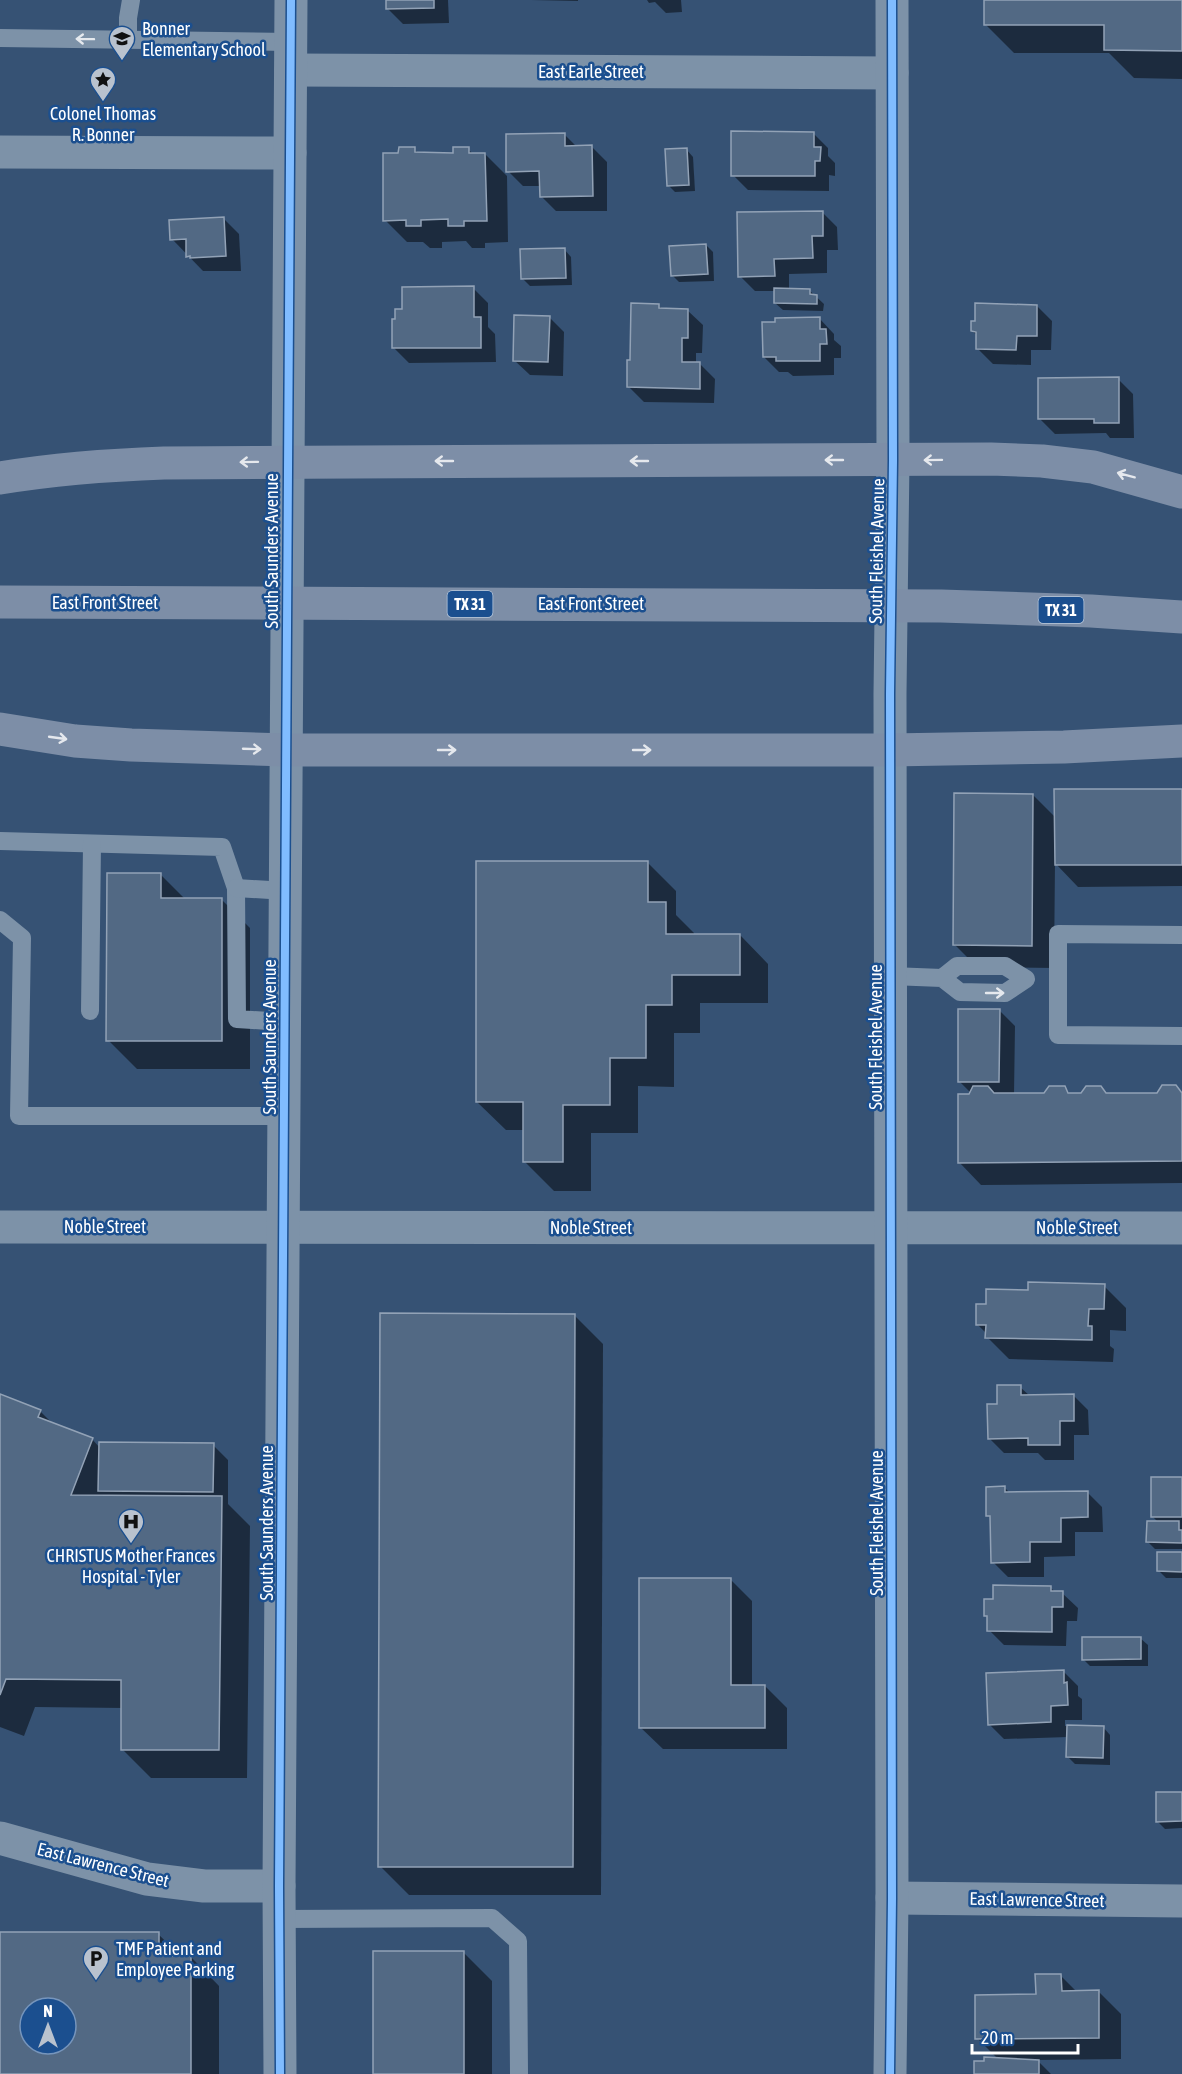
<svg xmlns="http://www.w3.org/2000/svg" width="1182" height="2074" viewBox="0 0 1182 2074" font-family="'Asap Condensed',sans-serif">
<style>
.shadow{fill:#0007;fill-rule:evenodd}
.building{fill:#526984;stroke:#92a2b6;stroke-width:1.5;fill-rule:evenodd}
.lines{fill:none;stroke-linecap:round;stroke-linejoin:round}
.service{stroke:#7d92a8;stroke-width:18}
.minor{stroke:#7d92a8;stroke-width:33}
.primary{stroke:#7d8ea7;stroke-width:33}
.cycleway-casing{stroke:#1b4f8f;stroke-width:11}
.cycleway{stroke:#80bcff;stroke-width:8}
.oneway{stroke:#e5e9ee}
.oneway2{stroke:#e5e8ed}
.labels{text-anchor:middle;stroke-width:5;stroke-linejoin:round;paint-order:stroke}
.shield{fill:#1b4f8f;stroke:#bbcadd;stroke-width:1.5}
.shield-label{font-size:16px;font-weight:bold;fill:#fff}
.poi-label{font-size:18px;fill:#fff;stroke:#1b4f8f;text-anchor:start}
.street-label{font-size:18px;fill:#fff;stroke:#1b4f8f}
</style>
<rect width="100%" height="100%" fill="#365274"/>
<g class="shadow">
<polygon points="388,0 448,0 449,23 403,24 388,9"/>
<polygon points="531,0 578,0 578,1"/>
<polygon points="647,0 681,0 682,12 666,13 655,2 649,3"/>
<polygon points="985,0 1182,0 1182,79 1134,78 1109,53 1014,53 985,24"/>
<polygon points="813,133 828,148 828,156 835,163 835,176 829,175 829,191 748,190 733,175"/>
<polygon points="565,135 577,147 592,147 607,162 607,211 556,211 541,196 541,186 523,186 508,171"/>
<polygon points="414,149 419,154 455,155 468,149 473,154 485,154 507,176 508,242 485,243 485,248 472,248 466,241 442,242 442,248 430,248 423,242 407,242 385,220 400,154"/>
<polygon points="686,149 693,157 695,191 675,192 668,185"/>
<polygon points="822,212 837,227 838,250 827,250 827,273 789,274 789,290 809,290 824,304 823,311 783,310 775,303 776,291 755,291 740,276"/>
<polygon points="224,219 239,234 241,271 203,271 172,239"/>
<polygon points="706,245 713,252 714,281 679,282 672,275"/>
<polygon points="564,249 571,257 572,285 530,286 522,278"/>
<polygon points="473,288 488,303 488,327 495,334 496,362 409,363 394,348"/>
<polygon points="658,305 663,310 687,310 703,325 702,353 696,353 696,364 700,364 715,379 714,403 644,402 629,387 632,361"/>
<polygon points="1037,306 1052,321 1051,350 1031,350 1031,365 993,364 978,349 978,336 972,331"/>
<polygon points="549,317 564,332 563,376 530,375 514,360"/>
<polygon points="819,318 834,334 834,340 841,346 841,358 834,358 834,375 793,376 788,372 779,372 764,357"/>
<polygon points="1118,379 1133,394 1134,438 1110,438 1106,433 1055,434 1040,419"/>
<polygon points="1182,790 1182,886 1078,887 1055,863 1054,968 977,967 955,945 1033,795 1056,818"/>
<polygon points="647,862 676,891 676,915 694,933 694,935 740,935 768,964 768,1003 700,1003 700,1033 674,1033 674,1087 638,1086 638,1133 591,1133 591,1191 554,1191 525,1162 525,1130 506,1130 477,1102"/>
<polygon points="160,874 186,900 222,900 250,928 250,1069 137,1069 108,1040"/>
<polygon points="1000,1011 1015,1026 1014,1095 1045,1095 1064,1088 1071,1095 1158,1094 1176,1087 1182,1093 1182,1183 981,1185 959,1162 971,1093 959,1081"/>
<polygon points="1104,1286 1126,1308 1126,1331 1110,1330 1110,1346 1114,1349 1113,1362 1009,1359 987,1337 987,1334 977,1324 1029,1292"/>
<polygon points="574,1315 603,1344 601,1895 409,1895 380,1866"/>
<polygon points="1020,1387 1030,1396 1073,1395 1088,1410 1089,1435 1074,1435 1074,1460 1045,1460 1038,1453 1004,1453 989,1438"/>
<polygon points="0,1396 40,1411 54,1425 92,1439 100,1448 213,1445 228,1460 228,1504 250,1526 247,1778 151,1778 122,1749 123,1708 35,1707 24,1736 0,1727"/>
<polygon points="1182,1479 1182,1549 1155,1549 1148,1542 1159,1523 1152,1516"/>
<polygon points="1004,1487 1011,1494 1087,1492 1102,1507 1103,1532 1075,1532 1075,1556 1044,1557 1044,1577 1008,1577 993,1562 992,1520 988,1515"/>
<polygon points="1182,1553 1182,1578 1166,1578 1158,1570"/>
<polygon points="730,1579 752,1601 752,1686 765,1686 787,1708 787,1749 663,1749 640,1727"/>
<polygon points="1050,1587 1056,1593 1062,1593 1078,1608 1077,1621 1067,1621 1066,1646 1004,1645 989,1630 989,1619 985,1615"/>
<polygon points="1140,1638 1148,1645 1148,1666 1090,1666 1083,1659"/>
<polygon points="1063,1671 1078,1686 1078,1696 1082,1699 1082,1720 1065,1720 1065,1726 1103,1727 1110,1735 1110,1765 1075,1764 1068,1757 1068,1737 1004,1739 989,1724"/>
<polygon points="1182,1793 1182,1828 1165,1829 1158,1822"/>
<path d="M0,1933L158,1934L182,1957H191L219,1986V2074H0ZM30,2008H66V2044H30Z"/>
<polygon points="463,1952 492,1981 492,2074 375,2074"/>
<polygon points="1060,1975 1077,1992 1099,1992 1121,2014 1121,2059 1037,2060 1051,2074 975,2074 998,2059 977,2038 1037,1996"/>
</g>
<g class="building">
<polygon points="386,0 434,0 434,8 386,9"/>
<polygon points="984,0 1182,0 1182,51 1104,50 1104,25 984,25"/>
<polygon points="731,131 814,132 814,147 821,147 820,161 815,161 815,176 731,176"/>
<polygon points="565,133 565,146 592,145 593,196 540,197 539,171 506,172 506,134"/>
<polygon points="399,147 415,147 415,152 453,153 453,147 469,147 469,153 485,153 487,221 464,221 464,226 448,226 448,219 421,220 421,226 406,226 406,220 383,221 383,153 398,153"/>
<polygon points="687,148 689,185 667,186 665,149"/>
<polygon points="823,211 823,236 812,236 813,258 774,259 775,276 738,277 737,212"/>
<polygon points="224,217 226,256 190,258 190,256 186,257 186,239 170,240 169,220"/>
<polygon points="706,244 708,274 671,276 669,246"/>
<polygon points="565,248 566,278 521,279 520,249"/>
<polygon points="474,286 474,317 481,317 481,348 392,348 392,319 395,319 395,309 402,309 402,287"/>
<polygon points="774,288 810,289 810,294 817,295 817,304 774,303"/>
<polygon points="631,303 659,304 659,308 688,309 688,338 682,338 682,362 700,362 700,389 627,387 627,360 630,360"/>
<polygon points="975,303 1037,305 1037,336 1017,336 1016,350 976,349 976,332 971,331 971,321 975,321"/>
<polygon points="514,315 550,316 548,362 513,361"/>
<polygon points="820,317 820,329 826,329 827,344 820,344 820,361 776,361 776,357 763,357 762,322 775,322 775,318"/>
<polygon points="1119,377 1119,423 1094,423 1094,419 1038,419 1038,378"/>
<polygon points="1054,789 1182,789 1182,865 1055,865"/>
<polygon points="954,793 1033,794 1032,946 953,945"/>
<polygon points="476,861 648,861 648,902 666,902 666,934 740,934 740,975 672,975 672,1005 646,1005 646,1058 610,1058 610,1105 563,1105 563,1162 523,1162 523,1102 476,1102"/>
<polygon points="107,873 161,873 161,898 222,898 222,1041 106,1041"/>
<polygon points="958,1009 1000,1009 999,1082 958,1082"/>
<polygon points="1162,1085 1176,1085 1182,1093 1182,1161 958,1163 958,1094 969,1094 973,1086 988,1086 994,1093 1044,1093 1049,1086 1065,1086 1068,1093 1081,1093 1086,1086 1101,1086 1106,1093 1157,1093"/>
<polygon points="1028,1282 1105,1284 1104,1309 1089,1309 1088,1326 1092,1326 1092,1340 985,1338 986,1325 976,1325 976,1304 986,1304 986,1289 1028,1290"/>
<polygon points="380,1313 575,1314 573,1867 378,1867"/>
<polygon points="997,1385 1021,1385 1021,1395 1074,1394 1074,1421 1060,1421 1060,1445 1028,1445 1028,1438 988,1439 987,1404 997,1404"/>
<polygon points="0,1394 41,1410 38,1417 93,1438 71,1495 222,1496 219,1750 121,1750 121,1680 6,1679 0,1695"/>
<polygon points="99,1442 214,1443 213,1492 98,1491"/>
<rect x="1151" y="1477" width="31" height="40"/>
<polygon points="1005,1486 1005,1492 1088,1491 1088,1517 1061,1518 1061,1542 1030,1542 1030,1562 991,1563 990,1516 986,1516 986,1487"/>
<polygon points="1147,1521 1179,1521 1179,1530 1182,1530 1182,1543 1146,1542"/>
<polygon points="1157,1552 1182,1552 1182,1572 1157,1571"/>
<polygon points="639,1578 731,1578 731,1685 765,1685 765,1728 639,1728"/>
<polygon points="993,1585 1051,1586 1051,1591 1063,1591 1063,1607 1052,1607 1052,1632 987,1631 987,1616 984,1616 984,1599 993,1599"/>
<polygon points="1082,1637 1141,1637 1141,1659 1082,1660"/>
<polygon points="1064,1670 1064,1683 1067,1682 1068,1705 1051,1706 1051,1722 988,1725 986,1673"/>
<polygon points="1067,1725 1104,1726 1103,1758 1066,1757"/>
<polygon points="1156,1792 1182,1792 1182,1821 1156,1822"/>
<path d="M0,1932H159V1956H191V2074H0ZM30,2008H66V2044H30Z"/>
<rect x="373" y="1951" width="91" height="123"/>
<polygon points="1035,1974 1061,1974 1062,1991 1099,1990 1099,2038 975,2039 975,1995 1036,1994"/>
<polygon points="984,2057 1039,2060 1039,2074 974,2074 974,2061 984,2061"/>
</g>
<g class="lines">
<g class="service">
<polyline points="0,38 291,42"/>
<polyline points="128,40 128,18 131,0"/>
<polyline points="0,841 222,847 236,888 237,1019 285,1022"/>
<polyline points="236,888 286,891"/>
<polyline points="0,920 22,938 19,1116 285,1116"/>
<polyline points="1182,935 1058,934 1058,1035 1182,1036"/>
<polyline points="891,976 942,978 960,992 1005,993 1026,979 1005,966 957,966 942,978"/>
<polyline points="90,1011 92,844"/>
<polyline points="279,1919 492,1918 518,1941 519,2074"/>
</g>
<g class="minor">
<polyline points="291,70 892,73"/>
<polyline points="0,152 290,153"/>
<polyline points="0,1227 1182,1228"/>
<polyline points="0,1838 147,1879 204,1886 279,1886"/>
<polyline points="892,1898 1182,1901"/>
<polyline points="280,2074 279,1886 291,0"/>
<polyline points="890,2074 892,1898 890,694 893,460 892,0"/>
</g>
<g class="primary">
<path d="M0,478C55,469 108,465 164,463L991,459L1042,461L1093,467L1182,492"/>
<polyline points="0,602 941,606 1091,611 1182,617"/>
<polyline points="0,729 75,741 131,745 287,750 890,750 1064,747 1182,741"/>
</g>
<defs>
<g id="cycleway">
<polyline points="280,2074 279,1886 291,0"/>
<polyline points="890,2074 892,1898 890,694 893,460 892,0"/>
</g>
</defs>
<use href="#cycleway" class="cycleway-casing"/>
<use href="#cycleway" class="cycleway"/>
</g>
<defs><path id="oneway-shaft" d="M-6 0H5M1.5-3L5.5 0L1.5 3" fill="none" stroke-width="1.6" stroke-linecap="round" stroke-linejoin="round" transform="scale(1.5)"/></defs>
<g class="oneway">
<use href="#oneway-shaft" transform="translate(85 39) rotate(-179)"/>
<use href="#oneway-shaft" transform="translate(995 993)"/>
</g>
<g class="oneway2">
<use href="#oneway-shaft" transform="translate(834 460) rotate(180)"/>
<use href="#oneway-shaft" transform="translate(933 460) rotate(179)"/>
<use href="#oneway-shaft" transform="translate(444 461) rotate(180)"/>
<use href="#oneway-shaft" transform="translate(639 461) rotate(180)"/>
<use href="#oneway-shaft" transform="translate(249 462) rotate(179)"/>
<use href="#oneway-shaft" transform="translate(1126 475) rotate(-165)"/>
<use href="#oneway-shaft" transform="translate(58 738) rotate(8)"/>
<use href="#oneway-shaft" transform="translate(252 749) rotate(2)"/>
<use href="#oneway-shaft" transform="translate(447 750)"/>
<use href="#oneway-shaft" transform="translate(642 750)"/>
</g>
<defs>
<symbol id="school-pin" viewBox="-11 -11 22 30"><path d="M0 17L-7.5 6A9.5 9.5 0 1 1 7.5 6Z" fill="#b9c2ce" stroke="#1b4f8f"/><path d="M0-5L7-2L0 1L-7-2ZM-4 1L0 2.5L4 1V4Q0 6-4 4Z" fill="#111"/></symbol>
<symbol id="sight-pin" viewBox="-11 -11 22 30"><path d="M0 17L-7.5 6A9.5 9.5 0 1 1 7.5 6Z" fill="#b9c2ce" stroke="#1b4f8f"/><path d="M0-6L1.8-2.2L6-1.7L2.9 1.2L3.7 5.4L0 3.3L-3.7 5.4L-2.9 1.2L-6-1.7L-1.8-2.2Z" fill="#111"/></symbol>
<symbol id="hospital-pin" viewBox="-11 -11 22 30"><path d="M0 17L-7.5 6A9.5 9.5 0 1 1 7.5 6Z" fill="#b9c2ce" stroke="#1b4f8f"/><path d="M-5-5h3v3.5h4V-5h3V5h-3V1.5h-4V5h-3Z" fill="#111"/></symbol>
<symbol id="parking-pin" viewBox="-11 -11 22 30"><path d="M0 17L-7.5 6A9.5 9.5 0 1 1 7.5 6Z" fill="#b9c2ce" stroke="#1b4f8f"/><path d="M-3.5-5.5H1a3.5 3.5 0 0 1 0 7H-1V5.5H-3.5ZM-1-3.4V-.6H.8a1.4 1.4 0 0 0 0-2.8Z" fill="#111"/></symbol>
</defs>
<g fill-rule="evenodd">
<use href="#school-pin" x="107" y="24" width="30" height="40"/>
<use href="#sight-pin" x="88" y="65" width="30" height="40"/>
<use href="#hospital-pin" x="116" y="1507" width="30" height="40"/>
<use href="#parking-pin" x="81" y="1944" width="30" height="40"/>
</g>
<g class="labels">
<g class="shield">
<rect x="447.5" y="591" width="45" height="26" rx="4.5"/>
<rect x="1038.5" y="597" width="45" height="26" rx="4.5"/>
</g>
<g class="shield-label">
<text x="470" y="610">TX 31</text>
<text x="1061" y="616">TX 31</text>
</g>
<g class="poi-label">
<text x="142" y="35">Bonner<tspan x="142" dy="21">Elementary School</tspan></text>
<text x="103" y="120" text-anchor="middle">Colonel Thomas<tspan x="103" dy="21">R. Bonner</tspan></text>
<text x="131" y="1562" text-anchor="middle">CHRISTUS Mother Frances<tspan x="131" dy="21">Hospital - Tyler</tspan></text>
<text x="116" y="1955">TMF Patient and<tspan x="116" dy="21">Employee Parking</tspan></text>
</g>
<g class="street-label">
<text x="591" y="78">East Earle Street</text>
<text transform="translate(272 551) rotate(-90)" y="6">South Saunders Avenue</text>
<text transform="translate(877 551) rotate(-89)" y="6">South Fleishel Avenue</text>
<text x="105" y="609">East Front Street</text>
<text x="591" y="610">East Front Street</text>
<text transform="translate(270 1037) rotate(-90)" y="6">South Saunders Avenue</text>
<text transform="translate(876 1037) rotate(-90)" y="6">South Fleishel Avenue</text>
<text x="105" y="1233">Noble Street</text>
<text x="591" y="1234">Noble Street</text>
<text x="1077" y="1234">Noble Street</text>
<text transform="translate(267 1523) rotate(-90)" y="6">South Saunders Avenue</text>
<text transform="translate(877 1523) rotate(-90)" y="6">South Fleishel Avenue</text>
<text transform="translate(103 1865) rotate(14)" y="6">East Lawrence Street</text>
<text transform="translate(1037 1900) rotate(1)" y="6">East Lawrence Street</text>
</g>
</g>
<g transform="translate(48 2026)"><circle r="28" fill="#1b4f8f" stroke="#7695bc" stroke-width="1.5"/>
<path d="M0-4.5L10 22L0 15L-10 22Z" fill="#b9c2ce"/>
<text y="-9" font-size="16" font-weight="bold" text-anchor="middle" fill="#ffffff">N</text>
</g>
<path d="M972 2044v9h106v-9" fill="none" stroke="#ffffff" stroke-width="3"/>
<text x="981" y="2044" font-size="18" fill="#ffffff" stroke="#1b4f8f" stroke-width="4.5" paint-order="stroke">20 m</text>
</svg>
